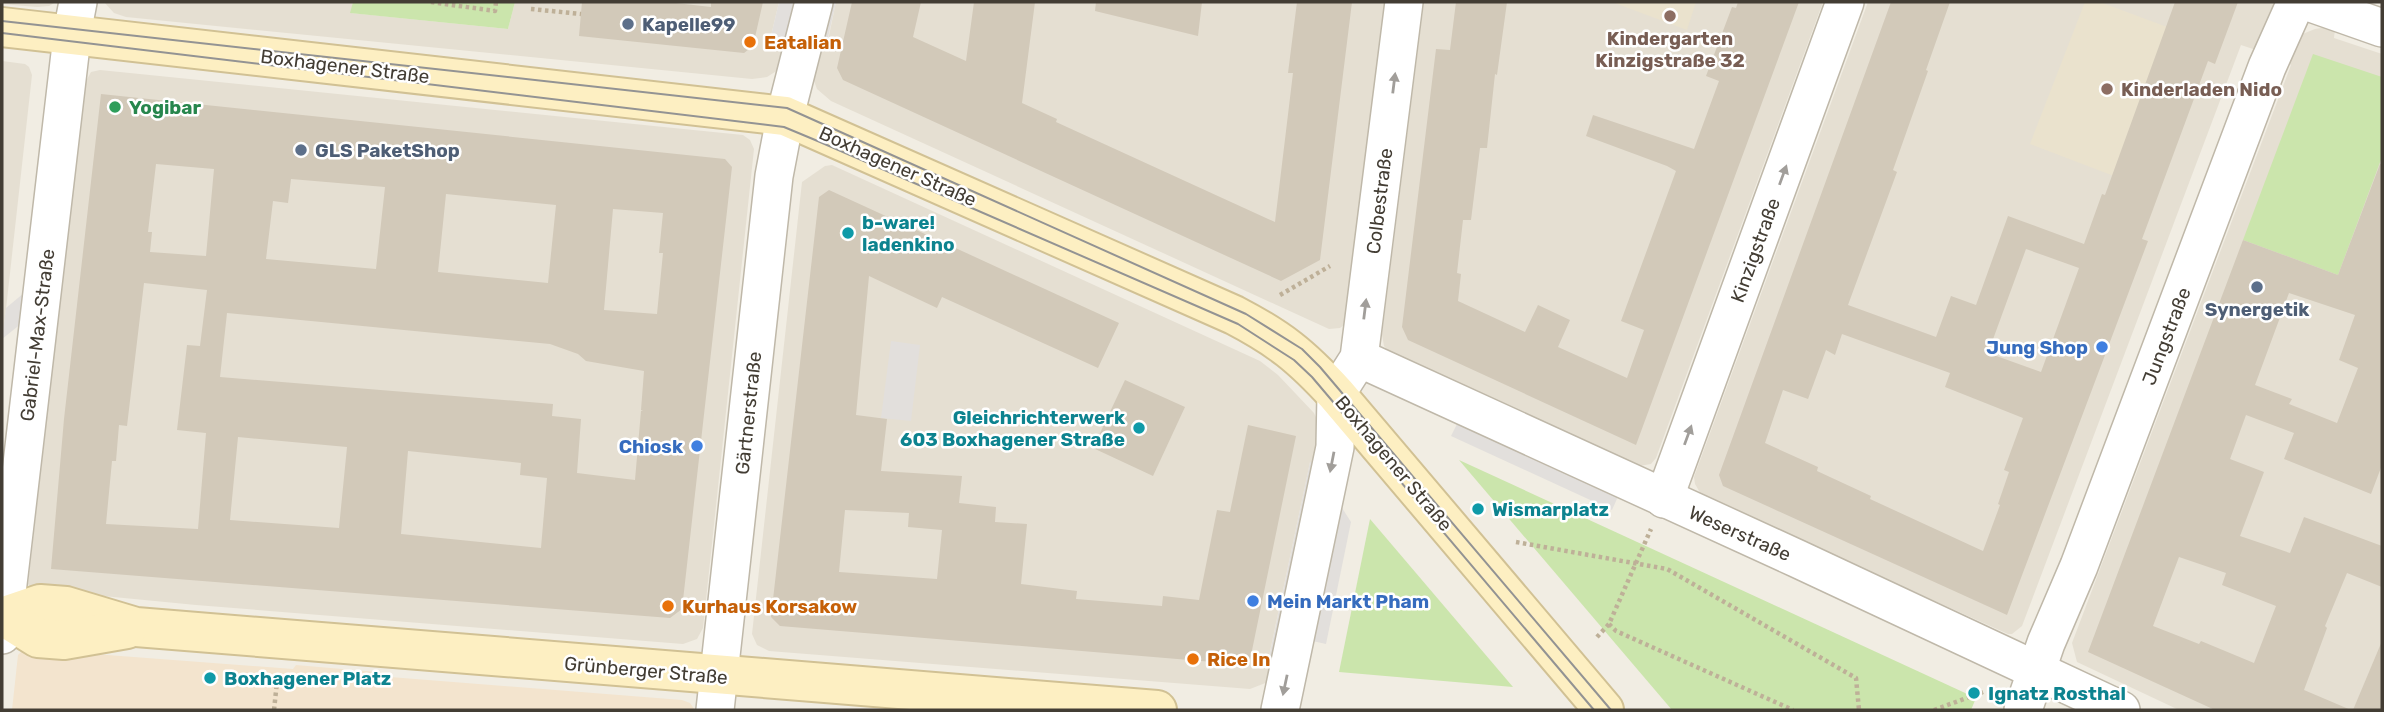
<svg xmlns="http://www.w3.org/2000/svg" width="2384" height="712" viewBox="0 0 2384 712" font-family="Rubik,sans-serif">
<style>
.residential{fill:#e5dfd2}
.commercial{fill:#f3e4ce}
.education{fill:#eae2cd}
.green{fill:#cbe5ac}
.parking{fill:#e2dfdc}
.building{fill:#d2c9b9;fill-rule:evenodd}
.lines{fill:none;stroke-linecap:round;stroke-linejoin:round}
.street-casing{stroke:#bfb8a9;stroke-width:40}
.secondary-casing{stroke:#d1c194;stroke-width:42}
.path{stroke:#beb098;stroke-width:4.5;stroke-dasharray:3.5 3.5;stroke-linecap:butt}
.street{stroke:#fff;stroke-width:37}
.secondary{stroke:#fdefc2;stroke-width:38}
.tram{stroke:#939393;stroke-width:2}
.oneway{fill:#a19e9a}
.education-dot{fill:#8d6e63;stroke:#fff;stroke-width:2.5}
.service-dot{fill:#5c6f8a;stroke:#fff;stroke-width:2.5}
.food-dot{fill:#e8710a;stroke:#fff;stroke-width:2.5}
.leisure-dot{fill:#2e9e5b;stroke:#fff;stroke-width:2.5}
.culture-dot{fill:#0f9aa8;stroke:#fff;stroke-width:2.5}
.shop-dot{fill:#3f7fe0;stroke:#fff;stroke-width:2.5}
.labels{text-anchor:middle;stroke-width:5;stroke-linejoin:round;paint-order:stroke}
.service-label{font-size:19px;font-weight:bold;fill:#4e5e75;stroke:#fff;text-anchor:start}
.education-label{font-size:19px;font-weight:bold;fill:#785e54;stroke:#fff}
.food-label{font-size:19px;font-weight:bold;fill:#c56008;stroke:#fff;text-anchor:start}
.street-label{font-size:19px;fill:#433d34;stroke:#fff}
.leisure-label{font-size:19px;font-weight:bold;fill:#27864d;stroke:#fff;text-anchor:start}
.culture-label{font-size:19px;font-weight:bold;fill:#0d838f;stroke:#fff;text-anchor:start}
.shop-label{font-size:19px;font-weight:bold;fill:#366cbe;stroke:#fff;text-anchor:end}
</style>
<rect width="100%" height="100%" fill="#f1ede3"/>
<g class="residential">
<polygon points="2,2 56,2 49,6 37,7 2,4"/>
<polygon points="104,2 353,2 351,13 508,29 515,2 779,2 770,40 788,43 778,70 767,77 752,79 126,17 114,13"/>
<polygon points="836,2 1386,2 1347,319 1344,325 1340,328 1329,329 831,101 817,89 813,78 819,49 826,50"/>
<polygon points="1424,2 1823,2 1656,458 1651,464 1639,466 1389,352 1384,346 1382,335"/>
<polygon points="1868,2 2279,2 2256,50 2241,45 2022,626 2012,634 2008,634 1702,496 1695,484 1694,477"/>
<polygon points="2327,27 2335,29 2334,38 2382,54 2382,710 2179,710 2077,662 2072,643 2291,65 2284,61 2300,35 2315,29"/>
<polygon points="2,61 25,64 29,67 32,75 2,345"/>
<polygon points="100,70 743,135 750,140 754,149 703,628 697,639 683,644 196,605 31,589 28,584 85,83 91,72"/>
<polygon points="832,165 1260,361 1278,375 1314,413 1321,428 1313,462 1310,462 1268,661 1275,663 1268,682 1250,689 769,651 757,645 752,634 802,182 825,166"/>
</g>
<polygon class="commercial" points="28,649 293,669 296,665 388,673 390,677 682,700 690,703 695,710 12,710 18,655 22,651"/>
<g class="education">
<polygon points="1612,2 1696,2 1687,30"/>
<polygon points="2085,2 2100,2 2183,33 2127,181 2030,144"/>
</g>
<g class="green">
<polygon points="353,2 515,2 508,29 350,13"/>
<polygon points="2313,54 2382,77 2382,157 2338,275 2243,240"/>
<polygon points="1459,460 1976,698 1971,710 1672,710"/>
<polygon points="1370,519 1513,687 1339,672"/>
</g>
<g class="parking">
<polygon points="779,2 800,2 788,43 770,40"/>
<polygon points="828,2 836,2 825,51 819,49"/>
<polygon points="24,293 22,323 2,339 6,308"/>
<polygon points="891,341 920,345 911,421 881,418"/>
<polygon points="1460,418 1620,492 1612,510 1451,436"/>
<polygon points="1310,462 1313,462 1275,663 1268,662"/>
<polygon points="1335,497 1351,522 1326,644 1308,640"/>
</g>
<g class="building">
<polygon points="582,2 667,2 711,7 711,2 763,2 753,46 744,53 579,36"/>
<polygon points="852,2 921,2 913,37 966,61 974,2 1035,2 1022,103 1057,119 1056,122 1275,222 1293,73 1288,73 1297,2 1352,2 1320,260 1281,281 843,80 837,68"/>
<polygon points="1096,2 1202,2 1198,36 1095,11"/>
<polygon points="1456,2 1507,2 1497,75 1495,74 1487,148 1480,148 1471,220 1463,220 1457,273 1461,274 1458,301 1525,332 1538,305 1570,320 1558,347 1627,378 1644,330 1621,321 1676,171 1667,166 1586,136 1593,115 1694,149 1719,81 1706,76 1732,7 1736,8 1738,2 1799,2 1636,445 1408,340 1402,327 1436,49 1450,50"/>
<path d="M1891,2H1950L1926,70L1928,71L1893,170L1897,172L1848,305L1936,337L1951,296L1976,305L2008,216L2084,244L2102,194L2105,195L2175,2H2238L2215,64L2208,61L2142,239L2148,241L2007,615L1723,486L1719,475ZM2026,249L2079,268L2041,372L1988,353ZM1842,334L1950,373L1945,387L2023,418L2004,470L2009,472L1998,504L2000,505L1983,551L1870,499L1871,496L1817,471L1818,467L1765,443L1783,390L1808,399L1826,350L1835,355Z"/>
<path d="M101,94L725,159L732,167L682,609L670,618L51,569L64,419ZM156,164L214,169L206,256L150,252L152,232H148ZM291,179L385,187L376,269L266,259L273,201L288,203ZM446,194L556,205L548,283L438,272ZM613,209L663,213L659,253H663L657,314L604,310ZM144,283L207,290L200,346L187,345L177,430L206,433L198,529L106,524L112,461H116L119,425L127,426ZM227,313L550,344L578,354L586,361L644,371L641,410L643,411H641L635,480L577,473L581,419L552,416L553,404L220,377ZM238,437L347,447L339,528L230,520ZM408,451L521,463L520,475L547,478L541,548L401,534Z"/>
<path d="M2380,164H2382V465L2371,494L2284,459L2294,433L2246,415L2230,459L2264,472L2240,536L2290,553L2304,517L2382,546V587L2347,573L2325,626L2327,628L2304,690L2351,710H2215L2088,652L2243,240L2338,275ZM2289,293L2355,315L2339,360L2358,368L2337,423L2289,404L2292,399L2255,385ZM2179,557L2226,573L2222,585L2276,606L2254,663L2201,641L2199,644L2153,626Z"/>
<path d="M829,190L1119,323L1098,368L942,297L937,308L869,276L856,415L887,419L881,471L962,476L959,503L996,507L995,522L1027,524L1021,584L1077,591L1076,599L1162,606L1163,596L1199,600L1217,510L1230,512L1248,425L1296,436L1249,665L780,626L771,617L819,197ZM845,510L909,513L908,527L942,530L937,579L839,572Z"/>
<polygon points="1125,380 1185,407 1153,476 1093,448"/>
<polygon points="2382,641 2382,710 2353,710"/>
</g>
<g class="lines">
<defs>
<g id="street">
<polyline points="2308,2 2382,28"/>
<polyline points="1359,358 1798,559 2121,710"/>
<polyline points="1664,499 1845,2"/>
<polyline points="2,635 73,28 78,2"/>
<polyline points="715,710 774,176 787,108 814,2"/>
<polyline points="1280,710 1335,447 1336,394 1359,358 1404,2"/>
<polyline points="2023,710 2046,643 2079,566 2267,67 2296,2"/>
</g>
<g id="secondary">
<path d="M2,27L785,116L1234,315C1280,339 1301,356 1336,394L1604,710"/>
<polyline points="2,617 40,604 66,606 136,627 1157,710"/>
<polyline points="4,617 38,638 64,640 127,629"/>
</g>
</defs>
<use href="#street" class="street-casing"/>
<use href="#secondary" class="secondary-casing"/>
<g class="path">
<polyline points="431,2 495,11 496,2"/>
<polyline points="531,9 581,14"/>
<polyline points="1280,295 1330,266"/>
<polyline points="1516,542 1667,569 1856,678 1859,710"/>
<polyline points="1609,624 1616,631 1793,710"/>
<polyline points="1597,637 1609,624 1651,529"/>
<polyline points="274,710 277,682"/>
<polyline points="1934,710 1983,692"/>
</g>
<use href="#street" class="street"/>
<use href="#secondary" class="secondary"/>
<g class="tram">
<polyline points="2,21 787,108 1246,314 1302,349 1320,367 1611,710"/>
<polyline points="2,33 784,127 820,142 1238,324 1294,360 1312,377 1594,710"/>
</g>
</g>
<defs><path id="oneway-solid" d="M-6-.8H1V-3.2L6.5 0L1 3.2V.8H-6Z" transform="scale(1.75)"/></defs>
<g class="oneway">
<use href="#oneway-solid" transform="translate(1394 83) rotate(-83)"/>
<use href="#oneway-solid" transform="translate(1783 175) rotate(-70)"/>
<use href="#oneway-solid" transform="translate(1365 309) rotate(-83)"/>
<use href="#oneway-solid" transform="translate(1688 435) rotate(-70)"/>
<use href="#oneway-solid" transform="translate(1332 462) rotate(101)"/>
<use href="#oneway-solid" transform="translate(1285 685) rotate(102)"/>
</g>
<g class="education-dot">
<circle cx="1670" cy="16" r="7"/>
<circle cx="2107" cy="89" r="7"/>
</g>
<g class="service-dot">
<circle cx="628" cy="24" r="7"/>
<circle cx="301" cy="150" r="7"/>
<circle cx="2257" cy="287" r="7"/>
</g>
<g class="food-dot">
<circle cx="750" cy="42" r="7"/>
<circle cx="668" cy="606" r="7"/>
<circle cx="1193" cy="659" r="7"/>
</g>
<circle class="leisure-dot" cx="115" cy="107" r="7"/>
<g class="culture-dot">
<circle cx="848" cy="233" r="7"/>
<circle cx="1139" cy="428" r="7"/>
<circle cx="1478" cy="509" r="7"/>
<circle cx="210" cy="678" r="7"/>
<circle cx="1974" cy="693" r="7"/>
</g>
<g class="shop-dot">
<circle cx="2102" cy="347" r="7"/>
<circle cx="697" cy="446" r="7"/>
<circle cx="1253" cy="601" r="7"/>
</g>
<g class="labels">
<g class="service-label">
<text x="642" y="31">Kapelle99</text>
<text x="315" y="157">GLS PaketShop</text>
<text x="2257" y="316" text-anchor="middle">Synergetik</text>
</g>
<g class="education-label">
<text x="1670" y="45">Kindergarten<tspan x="1670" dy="22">Kinzigstraße 32</tspan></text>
<text x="2121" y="96" text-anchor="start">Kinderladen Nido</text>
</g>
<g class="food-label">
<text x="764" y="49">Eatalian</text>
<text x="682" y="613">Kurhaus Korsakow</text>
<text x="1207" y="666">Rice In</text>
</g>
<g class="street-label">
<text transform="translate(345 66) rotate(7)" y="7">Boxhagener Straße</text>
<text transform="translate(898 166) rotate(24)" y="7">Boxhagener Straße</text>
<text transform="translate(1379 201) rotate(-83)" y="7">Colbestraße</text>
<text transform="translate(1755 250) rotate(-70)" y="7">Kinzigstraße</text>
<text transform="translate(37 335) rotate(-83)" y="7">Gabriel-Max-Straße</text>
<text transform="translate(2166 336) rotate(-69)" y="7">Jungstraße</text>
<text transform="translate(748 413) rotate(-84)" y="7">Gärtnerstraße</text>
<text transform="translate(1394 463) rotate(50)" y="7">Boxhagener Straße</text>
<text transform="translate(1740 533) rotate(24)" y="7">Weserstraße</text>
<text transform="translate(646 670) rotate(5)" y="7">Grünberger Straße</text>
</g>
<g class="leisure-label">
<text x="129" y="114">Yogibar</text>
</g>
<g class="culture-label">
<text x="862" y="229">b-ware!<tspan x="862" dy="22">ladenkino</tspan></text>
<text x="1125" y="424" text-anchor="end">Gleichrichterwerk<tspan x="1125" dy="22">603 Boxhagener Straße</tspan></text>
<text x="1492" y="516">Wismarplatz</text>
<text x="224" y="685">Boxhagener Platz</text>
<text x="1988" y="700">Ignatz Rosthal</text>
</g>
<g class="shop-label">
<text x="2088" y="354">Jung Shop</text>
<text x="683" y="453">Chiosk</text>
<text x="1267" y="608" text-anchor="start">Mein Markt Pham</text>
</g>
</g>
<rect width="2384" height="712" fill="none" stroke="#433d34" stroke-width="7"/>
</svg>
